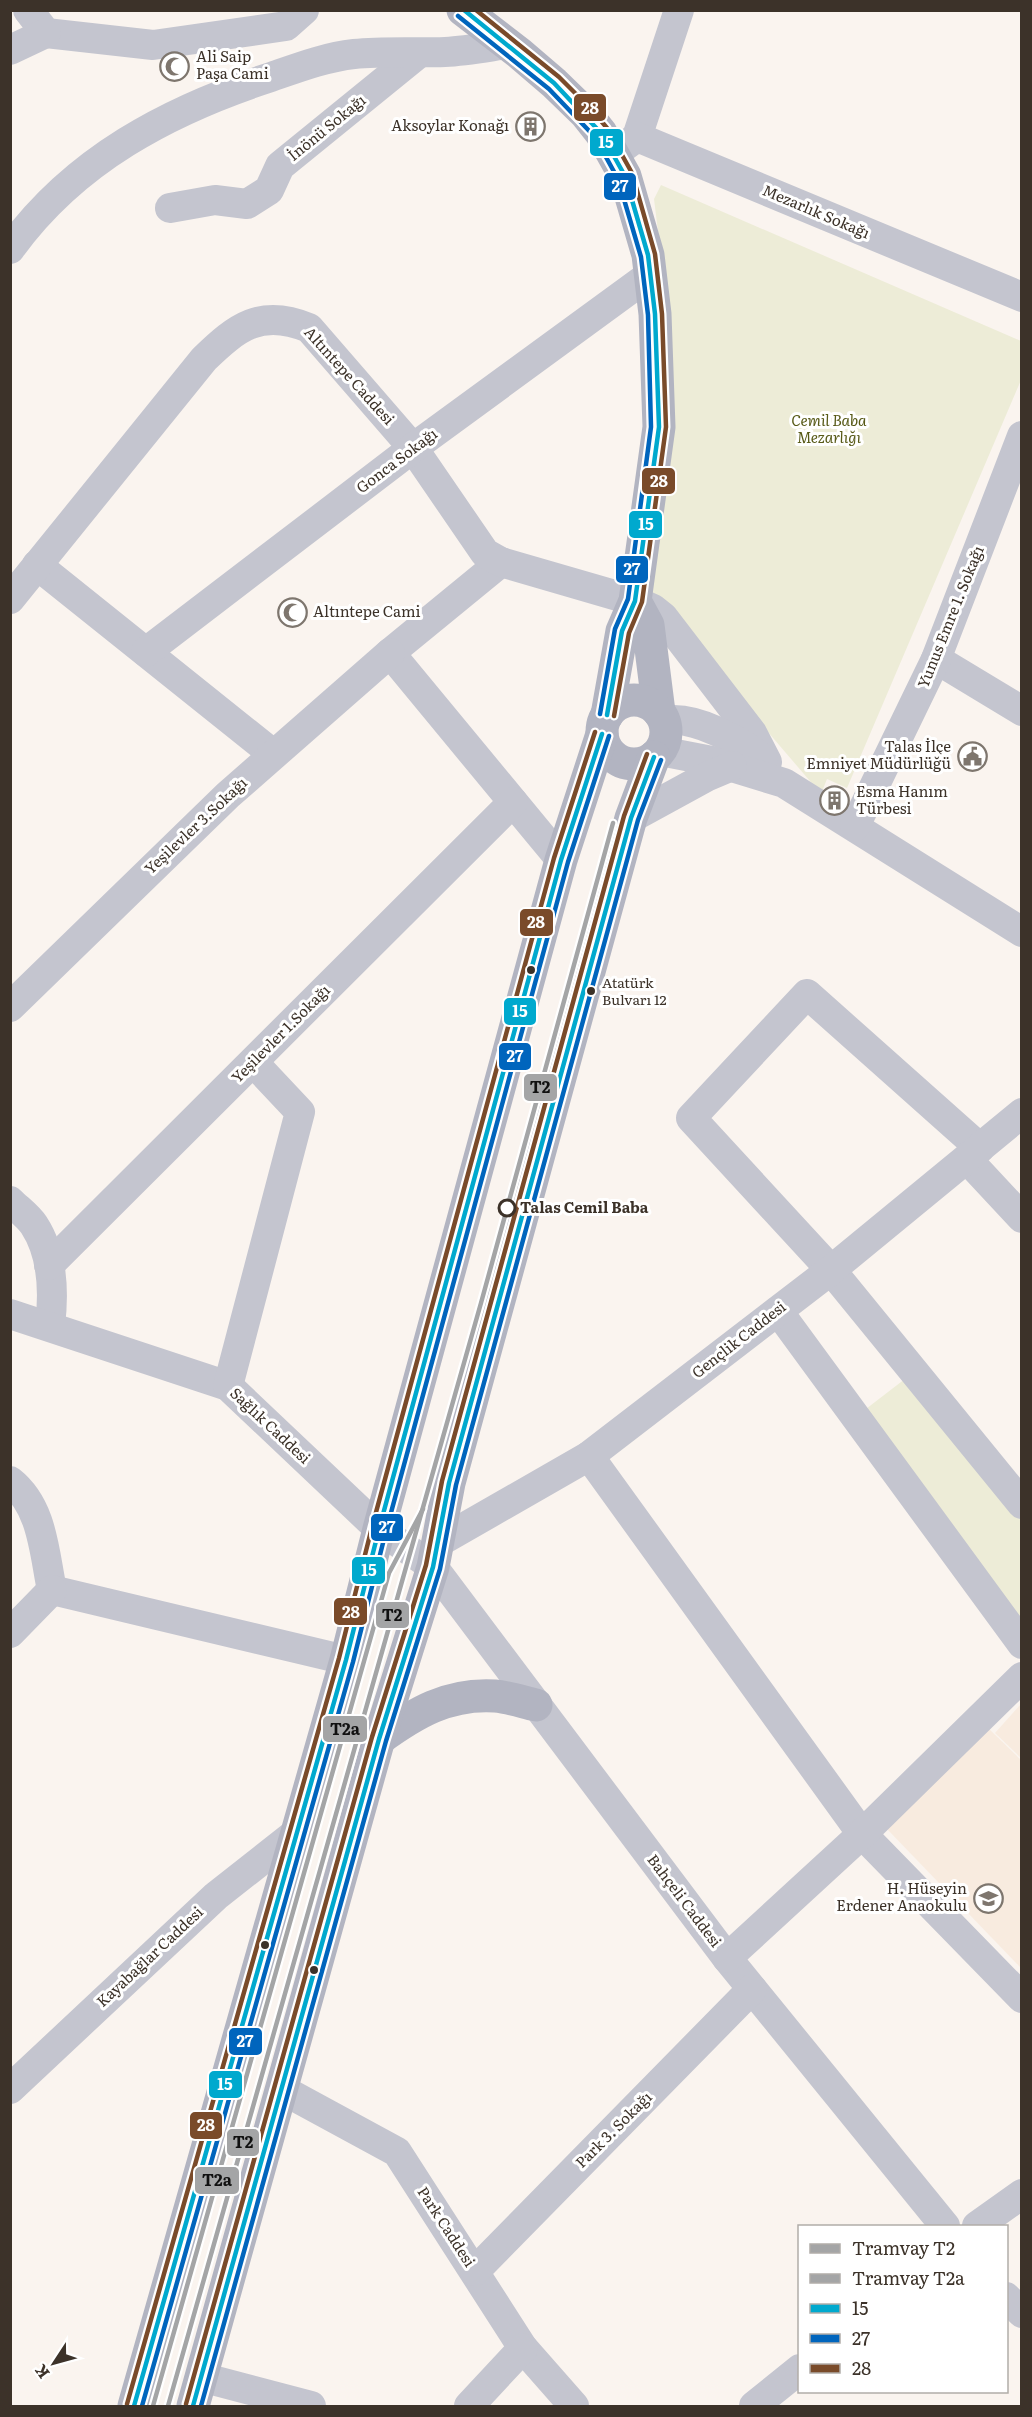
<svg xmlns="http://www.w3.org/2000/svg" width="1032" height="2417" viewBox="0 0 1032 2417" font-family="Literata,serif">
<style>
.built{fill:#f8ebdf}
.green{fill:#edecd7}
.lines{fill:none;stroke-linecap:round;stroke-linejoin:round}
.minor{stroke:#c4c5cf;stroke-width:30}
.major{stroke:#b2b4c1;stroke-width:33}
.bus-1-casing{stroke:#fff;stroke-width:9}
.bus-2-casing{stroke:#fff;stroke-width:9}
.bus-3-casing{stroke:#fff;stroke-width:9}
.bus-1{stroke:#00a9ce;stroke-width:4.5}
.bus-2{stroke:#0065bd;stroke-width:4.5}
.bus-3{stroke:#7a4b2a;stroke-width:4.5}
.tram-1-casing{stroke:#fff;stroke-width:9}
.tram-2-casing{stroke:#fff;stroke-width:9}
.tram-1{stroke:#a4a5a6;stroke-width:4.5}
.tram-2{stroke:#a4a5a6;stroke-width:4.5}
.bus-dot{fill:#3c3229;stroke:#fff;stroke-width:2}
.stop-dot{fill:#fff;stroke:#3c3229;stroke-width:3}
.labels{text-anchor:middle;stroke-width:6;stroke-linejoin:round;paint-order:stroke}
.bus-label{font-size:14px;fill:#3c3229;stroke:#fff;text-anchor:start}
.poi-label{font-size:15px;fill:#3c3229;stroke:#fff;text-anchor:start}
.street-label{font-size:15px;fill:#3c3229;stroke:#fff}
.park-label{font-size:15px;font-style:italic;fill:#575916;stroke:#fff}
.stop-label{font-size:15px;font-weight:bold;fill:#3c3229;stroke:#fff;text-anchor:start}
.line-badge{stroke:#fff;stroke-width:2}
.badge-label{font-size:16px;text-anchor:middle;font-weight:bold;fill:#fff}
.pale-badge-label{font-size:16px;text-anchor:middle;font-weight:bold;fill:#111}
</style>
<rect width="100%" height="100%" fill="#faf4ef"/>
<g class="built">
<polygon points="1021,1704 1021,1758 995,1733"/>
<polygon points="988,1728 1021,1760 1021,1968 887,1829"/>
</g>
<g class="green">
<polygon points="661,185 1021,341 1021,380 847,788 827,779 821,794 650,594 670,327 654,199"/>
<polygon points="914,1372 1021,1504 1021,1627 862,1412"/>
</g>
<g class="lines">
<g class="minor">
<polyline points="28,10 46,33 153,45 286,26 304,10"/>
<polyline points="10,50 46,33"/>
<polyline points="637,137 679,10"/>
<polyline points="614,154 637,137 1022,297"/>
<polyline points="170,208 215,200 247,204 269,190 280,166 419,53"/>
<path d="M10,249C74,160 169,110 271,77C297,68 326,57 354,54C384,51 415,53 445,52C466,51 487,47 508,44"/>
<polyline points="501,562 390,653 561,860"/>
<polyline points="37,565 273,754"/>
<path d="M10,599L204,359C237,327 261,308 309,328L413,448L485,553L501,562L635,601L653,609L663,617L752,733L767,762"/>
<polyline points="146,652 413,448 651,274"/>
<polyline points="936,659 1022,711"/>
<path d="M665,721C694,715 740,741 763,759"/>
<polyline points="660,751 712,761 784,783 1022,932"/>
<polyline points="631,818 706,777 732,766"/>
<polyline points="855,826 936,659 1022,436"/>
<polyline points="10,1007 228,795 390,653"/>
<polyline points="980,1148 807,994 691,1118 831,1270 1022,1504"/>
<polyline points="967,1159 1022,1218"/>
<path d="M10,1201C18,1209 28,1216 34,1225C53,1254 54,1293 50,1326"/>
<polyline points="49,1265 513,802"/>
<polyline points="778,1311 1022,1644"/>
<polyline points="10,1314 228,1386 379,1529 433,1567 727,1958 945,2226"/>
<polyline points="228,1386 300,1112 253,1062"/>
<polyline points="589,1456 862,1834 1022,1998"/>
<path d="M10,1481C43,1507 44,1552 52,1590"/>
<polyline points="439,1542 589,1456 831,1270 1022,1113"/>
<polyline points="52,1590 346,1660"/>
<polyline points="10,1633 52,1590"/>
<polyline points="727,1958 862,1834 1022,1677"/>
<polyline points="10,2089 216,1896 296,1833"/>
<polyline points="281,2089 397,2152 523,2348 574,2406"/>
<polyline points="977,2226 1022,2194"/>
<polyline points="475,2271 752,1989"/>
<polyline points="1006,2297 1022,2313"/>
<polyline points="201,2377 311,2406"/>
<polyline points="469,2406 523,2348"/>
<polyline points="754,2406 800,2369"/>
</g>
<g class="major">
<polyline points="463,10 519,53 554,83 586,114 601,133 625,176 648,255 655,314 659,427 635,601 622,631 607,715"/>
<polyline points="635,601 648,625 659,712"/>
<circle cx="634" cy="732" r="32"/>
<path d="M379,1739C415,1713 448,1693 495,1696C508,1697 523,1702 536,1705"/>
<polyline points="134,2406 346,1660 379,1529 561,860 602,734"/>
<polyline points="193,2406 379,1739 433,1567 449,1483 631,818 654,757"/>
</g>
<defs>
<g id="bus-1">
<polyline points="464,10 554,83 601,133 625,176 648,255 655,314 659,427 635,601 622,631 607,715"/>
<polyline points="134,2406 346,1660 379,1529 561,860 602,734"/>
<polyline points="193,2406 379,1739 433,1567 449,1483 631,818 654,757"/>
</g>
<g id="bus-2">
<polyline points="458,16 549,89 595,137 618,179 641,257 648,315 651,427 628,599 615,629 600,714"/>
<polyline points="142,2406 353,1662 386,1531 568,862 609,736"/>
<polyline points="201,2406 386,1741 440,1569 456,1485 638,820 661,760"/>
</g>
<g id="bus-3">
<polyline points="476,10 559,77 591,109 607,128 632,173 655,254 662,314 666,427 642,602 629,633 614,716"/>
<polyline points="127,2404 339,1658 372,1527 554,858 595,732"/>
<polyline points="186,2404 372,1737 426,1565 442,1481 624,816 647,754"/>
</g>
</defs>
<use href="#bus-1" class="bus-1-casing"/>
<use href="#bus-2" class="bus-2-casing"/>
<use href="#bus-3" class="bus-3-casing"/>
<use href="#bus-1" class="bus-1"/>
<use href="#bus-2" class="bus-2"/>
<use href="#bus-3" class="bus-3"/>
<defs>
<polyline id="tram-1" points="168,2406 481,1303 613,823"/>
<polyline id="tram-2" points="153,2406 389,1573 423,1509"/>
</defs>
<use href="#tram-1" class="tram-1-casing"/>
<use href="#tram-2" class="tram-2-casing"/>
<use href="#tram-1" class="tram-1"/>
<use href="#tram-2" class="tram-2"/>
</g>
<defs>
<symbol id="mosque-ring" viewBox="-11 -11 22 22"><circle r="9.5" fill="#fff" stroke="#7e766e" stroke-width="1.5"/><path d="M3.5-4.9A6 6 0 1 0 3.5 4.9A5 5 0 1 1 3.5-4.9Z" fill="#7e766e"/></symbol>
<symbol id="building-ring" viewBox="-11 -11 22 22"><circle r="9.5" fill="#fff" stroke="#7e766e" stroke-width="1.5"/><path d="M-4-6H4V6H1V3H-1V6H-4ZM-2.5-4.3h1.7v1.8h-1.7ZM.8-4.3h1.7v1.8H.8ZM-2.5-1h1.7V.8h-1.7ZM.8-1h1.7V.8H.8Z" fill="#7e766e"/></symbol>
<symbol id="civic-ring" viewBox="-11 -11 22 22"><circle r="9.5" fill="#fff" stroke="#7e766e" stroke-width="1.5"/><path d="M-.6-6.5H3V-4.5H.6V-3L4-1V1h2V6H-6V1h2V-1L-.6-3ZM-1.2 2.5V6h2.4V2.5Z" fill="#7e766e"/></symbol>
<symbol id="school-ring" viewBox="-11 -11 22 22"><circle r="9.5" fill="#fff" stroke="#7e766e" stroke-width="1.5"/><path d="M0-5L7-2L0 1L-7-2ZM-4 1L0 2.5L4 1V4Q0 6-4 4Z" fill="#7e766e"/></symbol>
</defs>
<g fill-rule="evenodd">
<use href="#mosque-ring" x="158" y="50" width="33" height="33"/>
<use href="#building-ring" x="514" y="110" width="33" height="33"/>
<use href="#mosque-ring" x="276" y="596" width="33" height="33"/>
<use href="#civic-ring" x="956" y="740" width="33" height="33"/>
<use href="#building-ring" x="818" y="784" width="33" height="33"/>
<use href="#school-ring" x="972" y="1882" width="33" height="33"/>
</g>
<g class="bus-dot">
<circle cx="531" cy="970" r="5"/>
<circle cx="591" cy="991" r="5"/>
<circle cx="265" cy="1945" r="5"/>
<circle cx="314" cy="1970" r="5"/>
</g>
<circle class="stop-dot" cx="507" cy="1208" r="8"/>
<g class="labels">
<g class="bus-label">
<text x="602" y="988">Atatürk<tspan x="602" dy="17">Bulvarı 12</tspan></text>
</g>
<g class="poi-label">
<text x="196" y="62">Ali Saip<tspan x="196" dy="17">Paşa Cami</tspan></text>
<text x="509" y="131" text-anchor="end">Aksoylar Konağı</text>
<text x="313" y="617">Altıntepe Cami</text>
<text x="951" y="752" text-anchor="end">Talas İlçe<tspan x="951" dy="17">Emniyet Müdürlüğü</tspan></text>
<text x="856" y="797">Esma Hanım<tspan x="856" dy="17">Türbesi</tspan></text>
<text x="967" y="1894" text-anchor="end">H. Hüseyin<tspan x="967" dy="17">Erdener Anaokulu</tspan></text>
</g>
<g class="street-label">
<text transform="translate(327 128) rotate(-39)" y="5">İnönü Sokağı</text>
<text transform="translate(816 212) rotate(23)" y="5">Mezarlık Sokağı</text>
<text transform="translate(349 376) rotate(48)" y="5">Altıntepe Caddesi</text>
<text transform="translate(397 461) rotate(-37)" y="5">Gonca Sokağı</text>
<text transform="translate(951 617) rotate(-68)" y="5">Yunus Emre 1. Sokağı</text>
<text transform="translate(196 826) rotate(-43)" y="5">Yeşilevler 3.Sokağı</text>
<text transform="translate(281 1034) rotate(-45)" y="5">Yeşilevler 1.Sokağı</text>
<text transform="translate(739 1340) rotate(-38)" y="5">Gençlik Caddesi</text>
<text transform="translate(270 1426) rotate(43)" y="5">Sağlık Caddesi</text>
<text transform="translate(684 1901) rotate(53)" y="5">Bahçeli Caddesi</text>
<text transform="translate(150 1957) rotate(-43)" y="5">Kayabağlar Caddesi</text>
<text transform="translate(614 2130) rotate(-45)" y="5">Park 3. Sokağı</text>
<text transform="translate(446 2227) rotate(57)" y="5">Park Caddesi</text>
</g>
<g class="park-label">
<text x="829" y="426">Cemil Baba<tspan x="829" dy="17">Mezarlığı</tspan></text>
</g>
<g class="stop-label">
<text x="520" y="1213">Talas Cemil Baba</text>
</g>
</g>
<g class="line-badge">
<rect x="573" y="93" width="34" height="29" rx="6" fill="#7a4b2a"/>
<rect x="589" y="128" width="35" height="29" rx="6" fill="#00a9ce"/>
<rect x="603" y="172" width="34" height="29" rx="6" fill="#0065bd"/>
<rect x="641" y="467" width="35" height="28" rx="6" fill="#7a4b2a"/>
<rect x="628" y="510" width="35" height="29" rx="6" fill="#00a9ce"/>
<rect x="615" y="555" width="34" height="29" rx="6" fill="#0065bd"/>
<rect x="519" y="908" width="35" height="29" rx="6" fill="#7a4b2a"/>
<rect x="503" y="997" width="34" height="29" rx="6" fill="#00a9ce"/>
<rect x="498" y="1042" width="34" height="29" rx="6" fill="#0065bd"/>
<rect x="523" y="1073" width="35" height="29" rx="6" fill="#a4a5a6"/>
<rect x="370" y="1513" width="34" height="29" rx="6" fill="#0065bd"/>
<rect x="351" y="1556" width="35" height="29" rx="6" fill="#00a9ce"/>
<rect x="333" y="1597" width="35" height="29" rx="6" fill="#7a4b2a"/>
<rect x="375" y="1601" width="35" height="28" rx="6" fill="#a4a5a6"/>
<rect x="322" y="1715" width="46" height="28" rx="6" fill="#a4a5a6"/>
<rect x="228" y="2027" width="35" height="29" rx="6" fill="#0065bd"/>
<rect x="208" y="2070" width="35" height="29" rx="6" fill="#00a9ce"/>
<rect x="189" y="2111" width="34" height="29" rx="6" fill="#7a4b2a"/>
<rect x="226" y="2128" width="34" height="29" rx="6" fill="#a4a5a6"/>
<rect x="194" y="2166" width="46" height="29" rx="6" fill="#a4a5a6"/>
</g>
<g class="badge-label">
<text x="590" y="114">28</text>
<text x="606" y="148">15</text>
<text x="620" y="192">27</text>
<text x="659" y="487">28</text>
<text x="646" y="530">15</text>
<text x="632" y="575">27</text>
<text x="536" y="928">28</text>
<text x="520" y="1017">15</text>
<text x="515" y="1062">27</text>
<text x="387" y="1533">27</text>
<text x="369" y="1576">15</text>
<text x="351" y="1618">28</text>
<text x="245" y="2047">27</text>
<text x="225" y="2090">15</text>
<text x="206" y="2131">28</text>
</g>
<g class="pale-badge-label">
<text x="540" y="1093">T2</text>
<text x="392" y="1621">T2</text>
<text x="345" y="1735">T2a</text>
<text x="243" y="2148">T2</text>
<text x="217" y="2186">T2a</text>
</g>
<rect width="1032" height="2417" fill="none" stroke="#3c3229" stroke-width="24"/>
<rect x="798" y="2225" width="210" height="168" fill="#ffffff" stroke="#b1ada9" stroke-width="1.5"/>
<rect x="810" y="2244" width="30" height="9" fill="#a4a5a6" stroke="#b1ada9" stroke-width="1.5"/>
<text x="852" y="2255" font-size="18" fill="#3c3229">Tramvay T2</text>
<rect x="810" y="2274" width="30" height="9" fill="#a4a5a6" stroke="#b1ada9" stroke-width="1.5"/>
<text x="852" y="2285" font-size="18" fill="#3c3229">Tramvay T2a</text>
<rect x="810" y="2304" width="30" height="9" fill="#00a9ce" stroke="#b1ada9" stroke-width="1.5"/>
<text x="852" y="2315" font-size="18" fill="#3c3229">15</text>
<rect x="810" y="2334" width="30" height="9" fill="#0065bd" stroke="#b1ada9" stroke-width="1.5"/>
<text x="852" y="2345" font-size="18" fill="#3c3229">27</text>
<rect x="810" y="2364" width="30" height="9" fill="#7a4b2a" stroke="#b1ada9" stroke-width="1.5"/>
<text x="852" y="2375" font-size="18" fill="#3c3229">28</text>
<g transform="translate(54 2363) rotate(234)" stroke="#ffffff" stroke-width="4.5" paint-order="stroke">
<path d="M0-4.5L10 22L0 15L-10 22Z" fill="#3c3229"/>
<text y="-9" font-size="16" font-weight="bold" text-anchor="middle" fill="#3c3229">K</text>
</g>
</svg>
